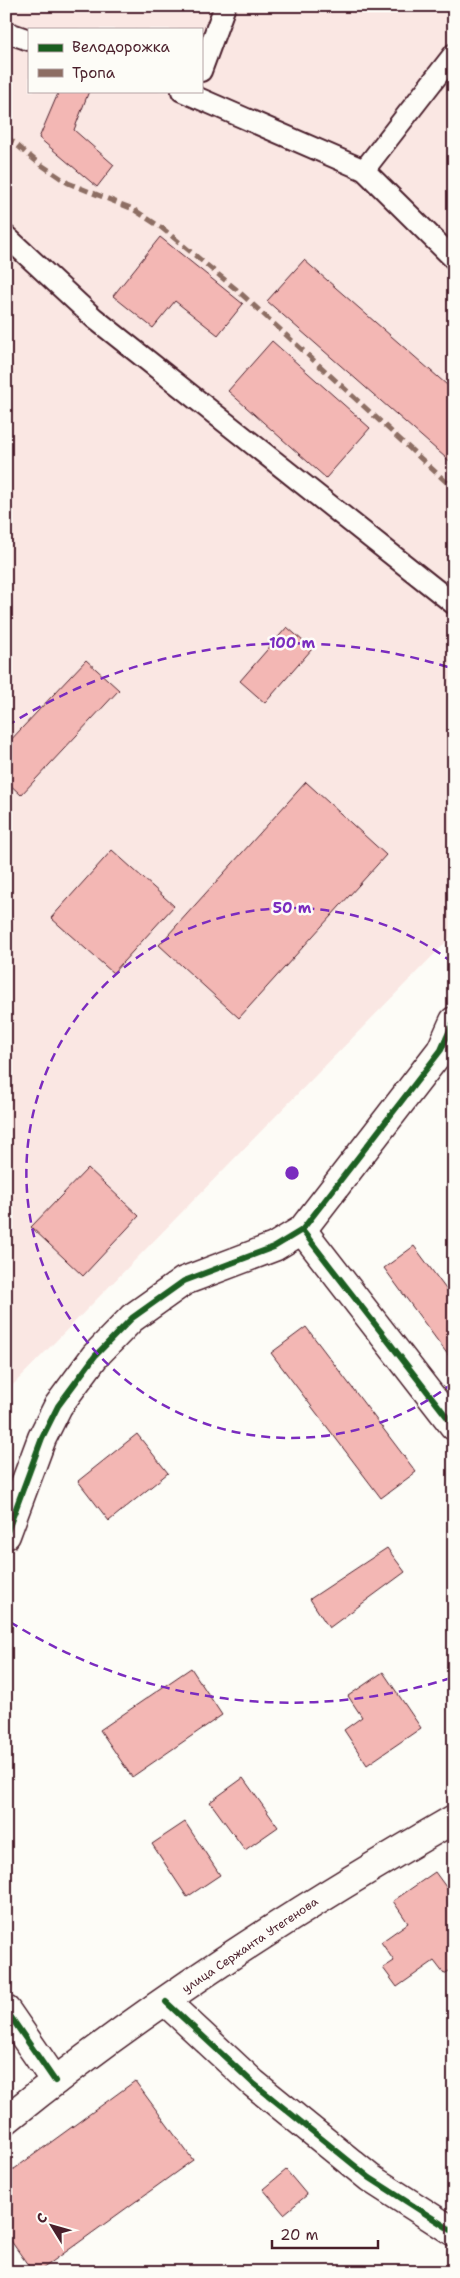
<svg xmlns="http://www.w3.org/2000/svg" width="460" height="2278" viewBox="0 0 460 2278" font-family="'Shantell Sans',sans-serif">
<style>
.built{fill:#fae7e3;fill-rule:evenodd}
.building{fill:#f3b7b4;stroke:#4a1f2b}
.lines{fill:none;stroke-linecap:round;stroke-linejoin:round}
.service-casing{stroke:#4a1f2b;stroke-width:24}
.minor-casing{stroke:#4a1f2b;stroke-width:31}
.secondary-casing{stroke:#4a1f2b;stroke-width:31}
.service{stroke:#fdfcf7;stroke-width:20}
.minor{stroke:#fdfcf7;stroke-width:28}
.secondary{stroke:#fdfcf7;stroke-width:28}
.quiet{stroke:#8d6e63;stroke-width:5;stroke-dasharray:10 5;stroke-linecap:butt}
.cycleway-casing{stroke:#fdfcf7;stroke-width:9}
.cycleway{stroke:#1b5e20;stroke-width:6}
.ring{fill:none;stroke:#7b2cbf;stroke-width:2.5;stroke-dasharray:9 6}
.labels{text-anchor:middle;stroke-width:5;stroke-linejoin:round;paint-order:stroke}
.street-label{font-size:12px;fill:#4a1f2b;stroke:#fdfcf7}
.centre{fill:#7b2cbf;stroke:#fdfcf7;stroke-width:2.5}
.ring-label{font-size:15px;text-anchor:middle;font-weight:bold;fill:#7b2cbf;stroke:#fdfcf7;stroke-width:5;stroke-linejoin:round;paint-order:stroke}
</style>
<rect width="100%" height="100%" fill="#fdfcf7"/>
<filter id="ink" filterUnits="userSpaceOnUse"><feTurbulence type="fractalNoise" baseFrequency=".02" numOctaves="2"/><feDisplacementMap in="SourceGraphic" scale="10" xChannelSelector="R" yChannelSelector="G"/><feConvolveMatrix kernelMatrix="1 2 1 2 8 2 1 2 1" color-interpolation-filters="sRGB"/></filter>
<g filter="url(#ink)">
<path class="built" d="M6,6H454V934L6,1392ZM29,29H201V91H29Z"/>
<g class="building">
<polygon points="59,91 89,91 74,130 114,165 97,187 39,138"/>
<polygon points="160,237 243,304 218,335 175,301 153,328 113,296"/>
<polygon points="304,260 454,391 454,465 267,301"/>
<polygon points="272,341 370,428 326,478 228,391"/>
<polygon points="287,627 312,649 265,703 240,681"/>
<polygon points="86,660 119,690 21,795 6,781 6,745"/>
<polygon points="306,782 386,855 239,1018 159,945"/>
<polygon points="112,850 174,906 113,973 51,918"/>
<polygon points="88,1168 139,1216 83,1276 31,1227"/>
<polygon points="414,1246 454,1300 454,1363 384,1268"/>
<polygon points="306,1327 416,1472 381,1498 271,1353"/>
<polygon points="137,1434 168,1473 109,1521 78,1481"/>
<polygon points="387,1548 405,1572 329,1628 310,1599"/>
<polygon points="191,1668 222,1715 132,1777 100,1730"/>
<polygon points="383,1672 421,1728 367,1765 344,1730 362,1717 348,1696"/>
<polygon points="243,1778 278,1827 245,1850 210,1802"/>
<polygon points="185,1822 220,1875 187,1897 152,1844"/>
<polygon points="435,1872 454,1898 454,1968 444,1974 434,1961 397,1987 383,1968 394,1961 381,1942 408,1923 393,1901"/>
<polygon points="135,2081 193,2160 38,2272 33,2272 6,2234 6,2175"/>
<polygon points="286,2170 307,2195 284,2214 263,2189"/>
</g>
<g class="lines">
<defs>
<g id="service">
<polyline points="6,32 29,40"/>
<polyline points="201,71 225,6"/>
<polyline points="182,91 364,170 454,259"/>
<polyline points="364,170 454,54"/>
<polyline points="6,236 94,318 454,604"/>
</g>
<g id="minor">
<polyline points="302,1230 454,1426"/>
<polyline points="6,1535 42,1438 58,1406 95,1356 132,1318 184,1281 274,1247 302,1230 441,1050 454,1021"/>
<polyline points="166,2002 253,2083 370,2178 454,2232"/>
<polyline points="6,2010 55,2081"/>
</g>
<path id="secondary" d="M6,2120C146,2006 298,1909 454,1819"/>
</defs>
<use href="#service" class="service-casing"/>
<use href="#minor" class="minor-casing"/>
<use href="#secondary" class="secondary-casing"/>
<use href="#service" class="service"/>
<use href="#minor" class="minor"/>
<use href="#secondary" class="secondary"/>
<polyline class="quiet" points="6,136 37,162 68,183 133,209 162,228 237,290 454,489"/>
<defs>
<g id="cycleway">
<polyline points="302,1230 454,1426"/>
<polyline points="6,1535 42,1438 58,1406 95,1356 132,1318 184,1281 274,1247 302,1230 441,1050 454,1021"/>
<polyline points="166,2002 253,2083 370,2178 454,2232"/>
<polyline points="6,2010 55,2081"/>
</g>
</defs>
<use href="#cycleway" class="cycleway-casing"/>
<use href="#cycleway" class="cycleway"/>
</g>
</g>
<g class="ring">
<path d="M453 1383A265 265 0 1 1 453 963"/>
<path d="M451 1678A530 530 0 0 1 7 1620M7 726A530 530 0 0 1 451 668"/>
</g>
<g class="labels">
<g class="street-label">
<text transform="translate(250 1945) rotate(-34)" y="4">улица Сержанта Утегенова</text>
</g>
</g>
<circle cx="292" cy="1173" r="8" class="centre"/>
<g class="ring-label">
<text x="292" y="648">100 m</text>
<text x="292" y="913">50 m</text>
</g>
<rect width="460" height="2278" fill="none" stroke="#fdfcf7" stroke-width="25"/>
<rect x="12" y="12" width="435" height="2253" fill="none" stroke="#4a1f2b" stroke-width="2" filter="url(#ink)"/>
<rect x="28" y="28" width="175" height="65" fill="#fdfcf7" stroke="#b5a4a5"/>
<rect x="38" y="44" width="25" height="8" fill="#1b5e20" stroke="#b5a4a5"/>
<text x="72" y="52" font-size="15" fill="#4a1f2b">Велодорожка</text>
<rect x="38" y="69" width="25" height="8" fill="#8d6e63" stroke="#b5a4a5"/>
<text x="72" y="78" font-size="15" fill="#4a1f2b">Тропа</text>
<g transform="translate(52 2226) rotate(307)" stroke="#fdfcf7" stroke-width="4" paint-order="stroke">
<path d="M0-4L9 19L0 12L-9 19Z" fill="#4a1f2b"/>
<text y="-8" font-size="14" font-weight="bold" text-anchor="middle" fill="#4a1f2b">С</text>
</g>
<path d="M272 2240v8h106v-8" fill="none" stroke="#4a1f2b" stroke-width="2.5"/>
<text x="280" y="2240" font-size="15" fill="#4a1f2b" stroke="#fdfcf7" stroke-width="4" paint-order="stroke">20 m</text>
</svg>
